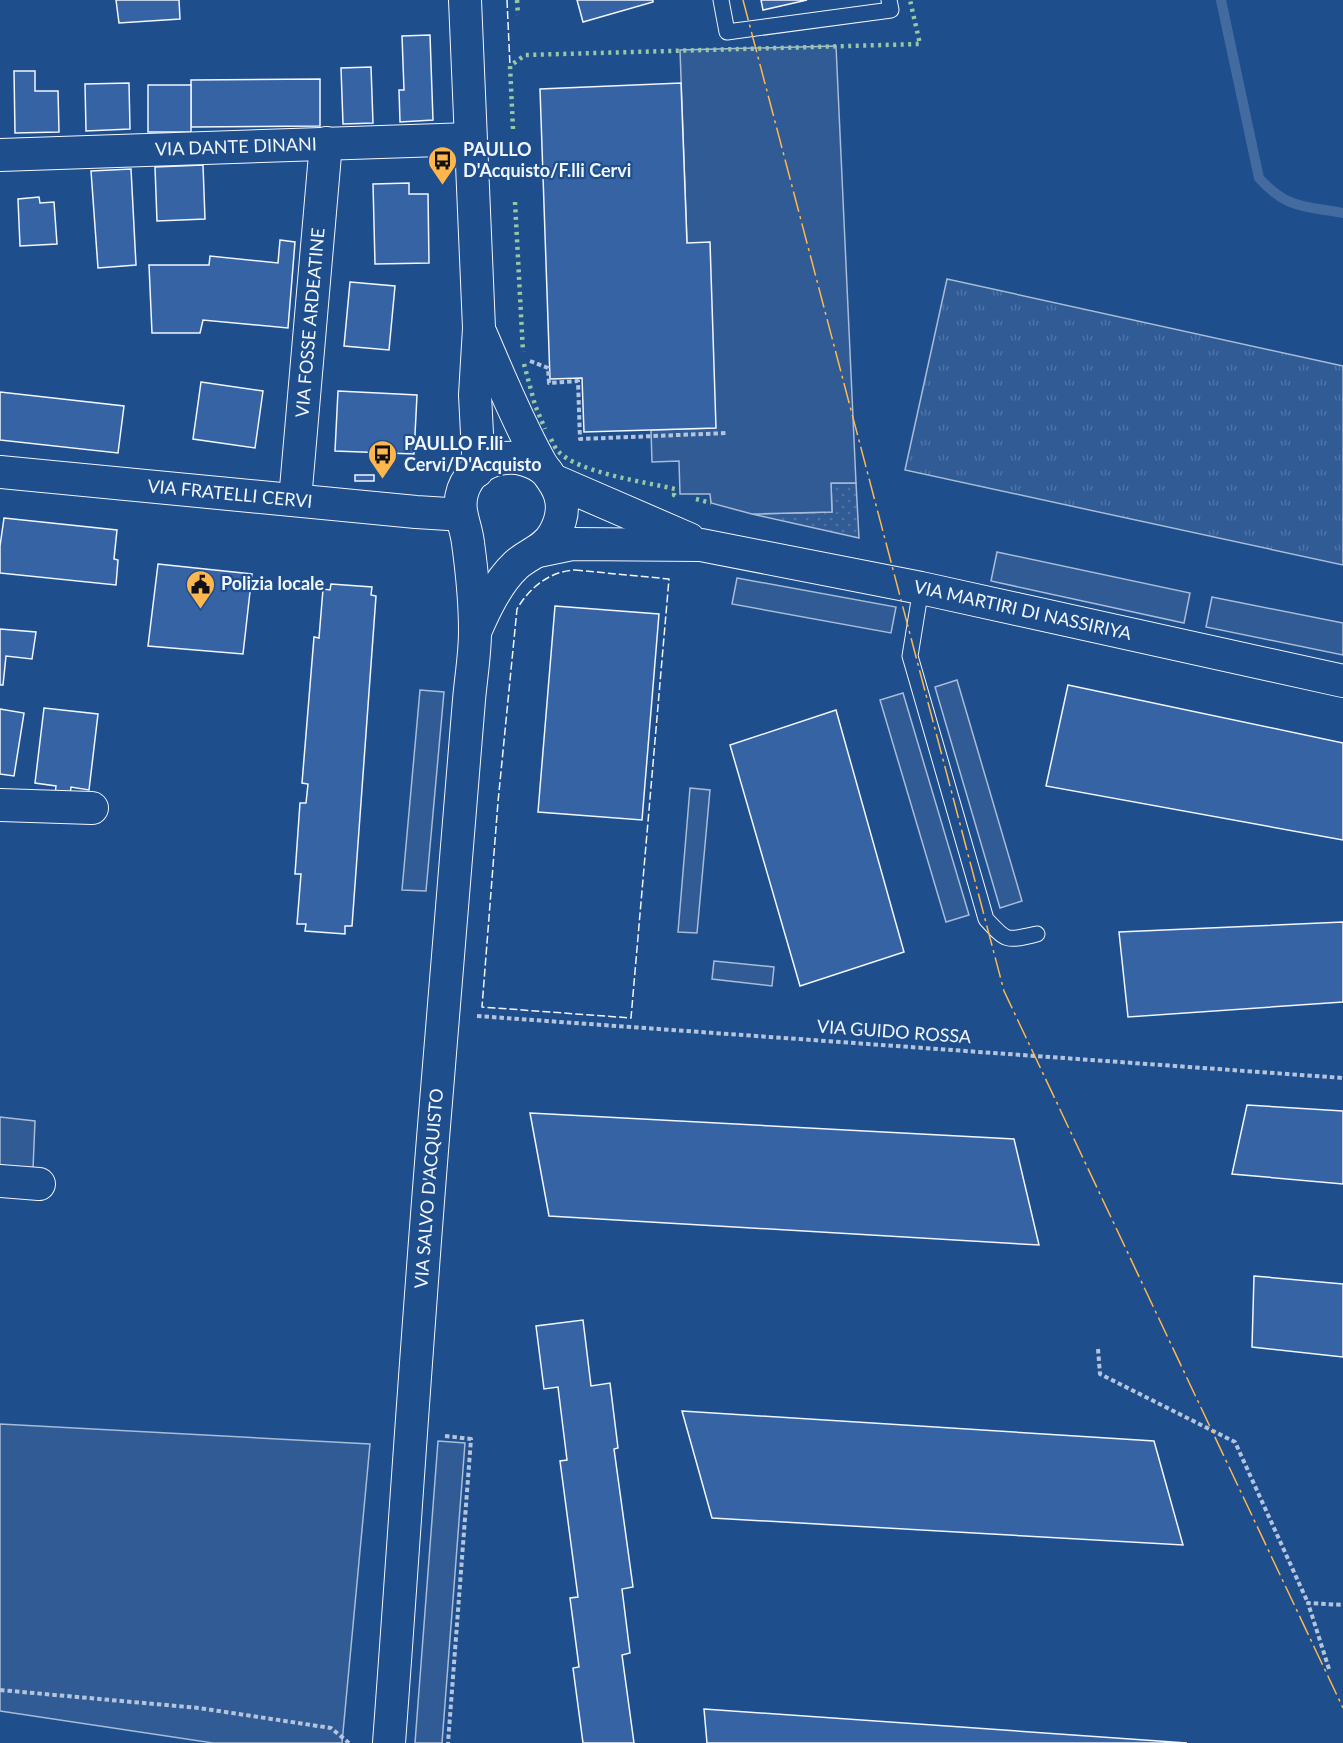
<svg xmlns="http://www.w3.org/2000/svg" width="1343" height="1743" viewBox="0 0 1343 1743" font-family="Lato,sans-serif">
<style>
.grass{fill:url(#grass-dots);stroke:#a8bbd7;stroke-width:1.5}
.park{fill:url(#park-tufts);stroke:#a8bbd7;stroke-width:1.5}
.built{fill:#305b95;stroke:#a8bbd7;stroke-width:1.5}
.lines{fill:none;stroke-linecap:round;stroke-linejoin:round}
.stream{stroke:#446ba0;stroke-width:10}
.building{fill:#3563a3;stroke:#f2f6ff;stroke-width:1.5}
.lane-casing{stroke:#f2f6ff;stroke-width:17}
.street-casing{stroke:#f2f6ff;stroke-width:34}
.path{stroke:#b3c4dc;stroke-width:4;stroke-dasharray:4.5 3;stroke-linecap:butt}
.lane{stroke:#1f4e8c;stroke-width:15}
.street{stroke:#1f4e8c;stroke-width:32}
.hedge{stroke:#97c8a6;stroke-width:4.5;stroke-dasharray:3 4.5;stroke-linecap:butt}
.fence{stroke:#f2f6ff;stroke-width:1.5;stroke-dasharray:8 3;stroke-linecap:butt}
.power{stroke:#ffb74d;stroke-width:1.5;stroke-dasharray:21 4.5 3 4.5;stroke-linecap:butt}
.labels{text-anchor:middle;stroke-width:4.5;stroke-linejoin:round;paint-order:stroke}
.street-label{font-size:18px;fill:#f2f6ff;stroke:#1f4e8c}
.poi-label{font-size:18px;font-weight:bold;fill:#f2f6ff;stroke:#1f4e8c;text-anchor:start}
</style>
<defs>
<pattern id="grass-dots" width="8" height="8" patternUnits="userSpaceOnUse" patternTransform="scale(1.5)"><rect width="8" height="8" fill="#305b95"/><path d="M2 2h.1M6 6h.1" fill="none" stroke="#4e73a5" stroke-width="1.8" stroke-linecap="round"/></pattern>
<pattern id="park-tufts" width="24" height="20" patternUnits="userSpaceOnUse" patternTransform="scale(1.5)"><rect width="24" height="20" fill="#305b95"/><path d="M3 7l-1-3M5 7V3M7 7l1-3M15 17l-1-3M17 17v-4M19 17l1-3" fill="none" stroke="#4e73a5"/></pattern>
</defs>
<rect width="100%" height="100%" fill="#1f4e8c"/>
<polygon class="grass" points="831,483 856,483 859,538 752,514 832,512"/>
<polygon class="park" points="947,279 1343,366 1343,565 905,470"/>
<g class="built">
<polygon points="836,46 856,483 831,483 832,512 752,514 711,503 710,494 680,494 679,461 652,462 651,430 715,428 687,243 680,50"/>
<polygon points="997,552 1190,593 1184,623 991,581"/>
<polygon points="737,578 896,607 891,633 732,604"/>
<polygon points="1212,597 1343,623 1343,655 1206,627"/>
<polygon points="957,680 1022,901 1000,908 935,687"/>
<polygon points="420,690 444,692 426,891 402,890"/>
<polygon points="903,693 969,915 946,922 880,700"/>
<polygon points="690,788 710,790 697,933 678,932"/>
<polygon points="714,961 774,967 772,986 712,979"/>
<polygon points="0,1117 35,1121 33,1169 0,1165"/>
<polygon points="0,1424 370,1444 342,1743 213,1743 0,1711"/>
<polygon points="438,1441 465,1443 442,1743 415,1743"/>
</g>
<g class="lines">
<path class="stream" d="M1221,0L1259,178C1287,209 1304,206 1343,213"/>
</g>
<g class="building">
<polygon points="116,0 179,0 180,19 119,23"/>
<polygon points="577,0 653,0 653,2 583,22"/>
<polygon points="761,0 807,0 763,10"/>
<polygon points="430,35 433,120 400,122 399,90 404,90 402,36"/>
<polygon points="371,67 373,123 343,124 341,68"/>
<polygon points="14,71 35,71 35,91 58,91 59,132 15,133"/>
<polygon points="320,79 320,126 191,127 191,80"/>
<polygon points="129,83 130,129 86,131 85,84"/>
<polygon points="681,83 687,243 710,242 716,428 584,432 582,378 550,379 540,89"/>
<rect x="148" y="85" width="43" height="47"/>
<polygon points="203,165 205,219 157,221 155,167"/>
<polygon points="131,169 136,265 98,268 91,171"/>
<polygon points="409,183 409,194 428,194 429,263 375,264 373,184"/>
<polygon points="39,197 40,203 54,202 57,244 20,246 18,199"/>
<polygon points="280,240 295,242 288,328 203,320 200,333 152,333 149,265 209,265 210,256 278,263"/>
<polygon points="350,282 395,286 389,350 344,346"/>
<polygon points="201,382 263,391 255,448 193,439"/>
<polygon points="338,391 417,395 414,454 335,451"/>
<polygon points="0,392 124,406 118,453 0,440"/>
<rect x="355" y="475" width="19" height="6"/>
<polygon points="4,518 117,530 114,559 118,560 116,585 0,573 0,546"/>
<polygon points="158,564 252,574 243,654 148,646"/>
<polygon points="331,584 372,587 371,595 376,596 352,926 345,926 345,934 305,931 306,924 297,924 301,874 295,874 300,803 306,803 308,784 302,783 314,637 319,638 323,589 330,590"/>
<polygon points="555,606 659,614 642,820 538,812"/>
<polygon points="0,629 36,632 32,659 6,656 3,685 0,685"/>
<polygon points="1068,685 1343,743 1343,840 1046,786"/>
<polygon points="44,708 98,714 89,790 71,787 70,796 55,794 56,786 35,783"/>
<polygon points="0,709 24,713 14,776 0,774"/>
<polygon points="836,710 904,952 800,986 730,745"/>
<polygon points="1343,922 1343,1002 1128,1017 1119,932"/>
<polygon points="1247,1105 1343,1111 1343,1184 1232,1174"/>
<polygon points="530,1113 1014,1139 1039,1245 549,1216"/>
<polygon points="1254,1276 1343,1284 1343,1357 1252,1347"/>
<polygon points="583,1320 591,1386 610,1383 618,1448 614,1449 633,1587 622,1589 630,1653 622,1655 634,1743 583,1743 573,1668 579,1667 570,1598 578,1597 560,1461 567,1460 558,1387 544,1389 536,1326"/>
<polygon points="682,1411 1154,1441 1183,1545 712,1518"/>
<polygon points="704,1709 1187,1743 707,1743"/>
</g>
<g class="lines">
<defs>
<g id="lane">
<polyline points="721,0 727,32 891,10 889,0"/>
<path d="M921,588L910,656L986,919C1007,942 1006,941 1037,934"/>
</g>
<g id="street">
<polyline points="465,0 479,328 475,395 478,453 477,471"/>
<path id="s1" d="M0,155L470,139"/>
<path id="s2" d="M0,472L416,512L448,514L460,510"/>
<polyline points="553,480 689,539"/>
<path id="s3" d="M295,500L326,143"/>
<path id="s4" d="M538,551L572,544L701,545L921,588L1343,681"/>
<path d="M475,632C485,609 497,583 516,565C528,554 545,550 554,534C561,522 564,508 560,495C556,481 545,472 539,460C517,420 499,376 481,334"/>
<polyline points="0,805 92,808"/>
<polyline points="0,1181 39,1184"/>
<path id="s5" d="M389,1743C405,1529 418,1315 436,1102C447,968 458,834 469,700C471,677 475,654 475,632C475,603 472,572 468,543C466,524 456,510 463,490C476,455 521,448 547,472"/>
</g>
</defs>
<use href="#lane" class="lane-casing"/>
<use href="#street" class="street-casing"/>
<g class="path">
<polyline points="530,361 548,368 549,383 578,381 580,439 728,433"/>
<polyline points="477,1016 1343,1078"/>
<polyline points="1098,1349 1100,1374 1235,1442 1308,1603"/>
<polyline points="445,1436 471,1439 448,1743"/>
<polyline points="1329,1669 1308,1603 1343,1605"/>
<polyline points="0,1690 199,1708 331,1728 349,1743"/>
</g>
<use href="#lane" class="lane"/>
<use href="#street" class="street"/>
<g class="hedge">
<polyline points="517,0 518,15"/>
<polyline points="513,129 510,66 525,55 920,44 910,0"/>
<polyline points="515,202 523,352"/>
<polyline points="524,364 535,405 545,429"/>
<path d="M551,439C553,443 555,448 558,451C578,473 646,482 675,489L674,495L679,496"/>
<polyline points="696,499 711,503"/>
</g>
<g class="fence">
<polyline points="507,0 510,66"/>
<path d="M575,570L669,579L631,1018L482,1007L498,802L517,609C529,588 550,571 575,570Z"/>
</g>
<polyline class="power" points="743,0 1004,991 1343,1708"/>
</g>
<defs>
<symbol id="bus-pin" viewBox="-11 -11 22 30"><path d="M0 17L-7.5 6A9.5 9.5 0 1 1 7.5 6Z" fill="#ffb74d" stroke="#1f4e8c"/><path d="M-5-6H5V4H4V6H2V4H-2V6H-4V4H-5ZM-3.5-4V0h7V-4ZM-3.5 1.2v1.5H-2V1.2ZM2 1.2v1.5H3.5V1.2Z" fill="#111"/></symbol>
<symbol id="civic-pin" viewBox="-11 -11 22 30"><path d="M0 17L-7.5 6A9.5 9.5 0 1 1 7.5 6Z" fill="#ffb74d" stroke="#1f4e8c"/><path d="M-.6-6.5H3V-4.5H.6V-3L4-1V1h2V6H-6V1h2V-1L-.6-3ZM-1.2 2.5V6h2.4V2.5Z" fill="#111"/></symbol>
</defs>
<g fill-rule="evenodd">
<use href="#bus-pin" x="426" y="144" width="33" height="45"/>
<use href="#bus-pin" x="366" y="438" width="33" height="45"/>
<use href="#civic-pin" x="184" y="568" width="33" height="45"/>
</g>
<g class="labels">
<g class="street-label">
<text dy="6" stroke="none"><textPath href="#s1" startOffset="236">VIA DANTE DINANI</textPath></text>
<text dy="6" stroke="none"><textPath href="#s3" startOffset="178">VIA FOSSE ARDEATINE</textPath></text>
<text dy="6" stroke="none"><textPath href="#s2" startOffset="231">VIA FRATELLI CERVI</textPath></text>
<text dy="6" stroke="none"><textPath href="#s4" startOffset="492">VIA MARTIRI DI NASSIRIYA</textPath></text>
<text transform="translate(894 1032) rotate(4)" y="6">VIA GUIDO ROSSA</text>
<text dy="6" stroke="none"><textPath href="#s5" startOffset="556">VIA SALVO D'ACQUISTO</textPath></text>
</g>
<g class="poi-label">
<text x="463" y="156">PAULLO<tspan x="463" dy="21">D'Acquisto/F.lli Cervi</tspan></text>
<text x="404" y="450">PAULLO F.lli<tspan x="404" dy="21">Cervi/D'Acquisto</tspan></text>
<text x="221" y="590">Polizia locale</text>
</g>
</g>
</svg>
